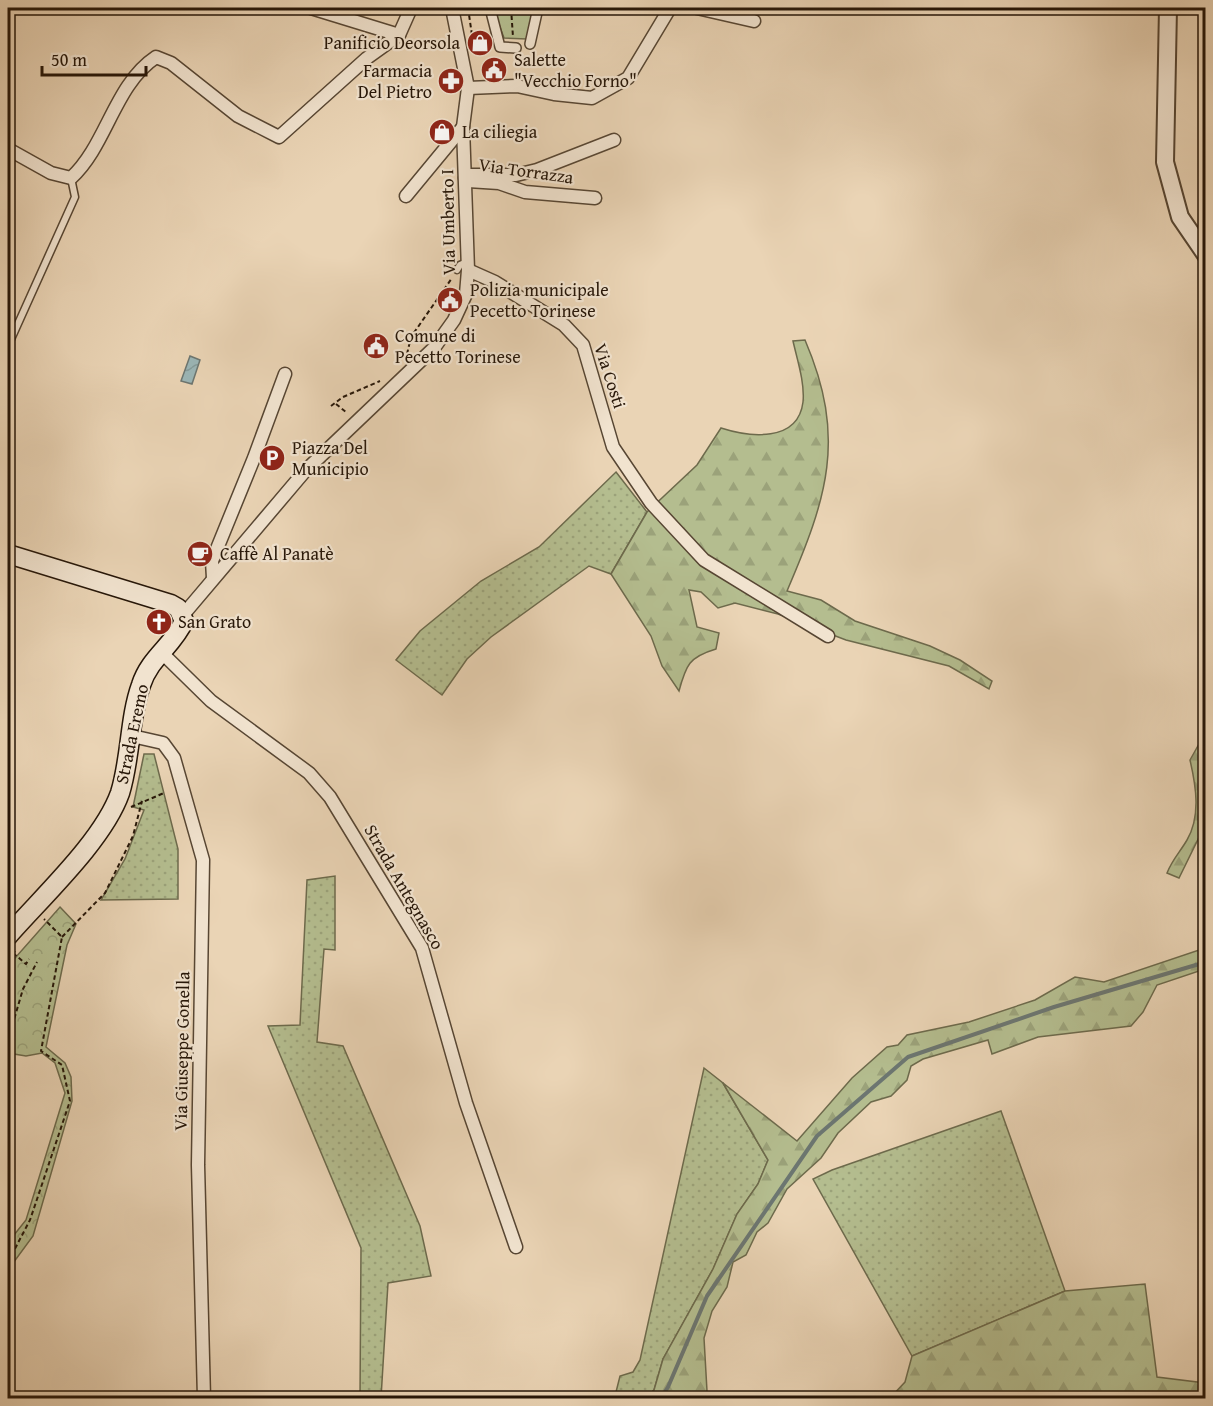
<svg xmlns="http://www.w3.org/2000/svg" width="1213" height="1406" viewBox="0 0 1213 1406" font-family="'Gentium Book Plus',serif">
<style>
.grass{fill:url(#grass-dots);stroke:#6d6a4c;stroke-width:1.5}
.forest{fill:url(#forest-firs);stroke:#6d6a4c;stroke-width:1.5}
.park{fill:url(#park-crowns);stroke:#6d6a4c;stroke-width:1.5}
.garden{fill:#b4bd8f;stroke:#6d6a4c;stroke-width:1.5}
.water{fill:url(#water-waves);stroke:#6c7671;stroke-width:1.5}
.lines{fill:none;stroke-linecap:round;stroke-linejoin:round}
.stream{stroke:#6c7671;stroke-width:4}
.service-casing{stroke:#574633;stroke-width:9}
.pedestrian-casing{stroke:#574633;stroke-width:12}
.minor-casing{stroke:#574633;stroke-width:15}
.tertiary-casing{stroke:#574633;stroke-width:20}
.secondary-casing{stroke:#261608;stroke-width:21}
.path{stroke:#261608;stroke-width:2;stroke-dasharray:4.5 3;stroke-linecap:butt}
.service{stroke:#f1e3cf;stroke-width:6}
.pedestrian{stroke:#f1e3cf;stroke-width:9}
.minor{stroke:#f1e3cf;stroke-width:12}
.tertiary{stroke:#f1e3cf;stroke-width:16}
.secondary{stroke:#f1e3cf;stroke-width:18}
.labels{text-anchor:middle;stroke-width:4.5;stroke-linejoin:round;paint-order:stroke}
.poi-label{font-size:18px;fill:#261608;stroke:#f1e3cf;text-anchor:start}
.street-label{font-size:18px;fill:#261608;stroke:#f1e3cf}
</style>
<defs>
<pattern id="grass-dots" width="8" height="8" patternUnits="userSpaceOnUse" patternTransform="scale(1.5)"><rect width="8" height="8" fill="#b4bd8f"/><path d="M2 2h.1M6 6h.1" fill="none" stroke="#9ba27a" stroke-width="1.8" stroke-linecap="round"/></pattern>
<pattern id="forest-firs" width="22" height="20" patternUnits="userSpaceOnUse" patternTransform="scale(1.5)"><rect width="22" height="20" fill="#b4bd8f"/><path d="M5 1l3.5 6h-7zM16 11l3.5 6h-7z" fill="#9ba27a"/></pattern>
<pattern id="park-crowns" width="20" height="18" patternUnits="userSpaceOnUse" patternTransform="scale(1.5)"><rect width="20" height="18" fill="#b4bd8f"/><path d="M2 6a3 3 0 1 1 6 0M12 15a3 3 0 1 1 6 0" fill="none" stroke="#9ba27a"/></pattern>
<pattern id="water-waves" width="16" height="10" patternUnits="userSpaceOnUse" patternTransform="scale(1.5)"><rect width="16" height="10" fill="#9bb6b7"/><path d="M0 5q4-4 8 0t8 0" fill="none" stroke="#859c9c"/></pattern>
</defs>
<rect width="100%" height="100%" fill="#ead4b5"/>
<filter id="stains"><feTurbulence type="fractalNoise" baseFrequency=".00333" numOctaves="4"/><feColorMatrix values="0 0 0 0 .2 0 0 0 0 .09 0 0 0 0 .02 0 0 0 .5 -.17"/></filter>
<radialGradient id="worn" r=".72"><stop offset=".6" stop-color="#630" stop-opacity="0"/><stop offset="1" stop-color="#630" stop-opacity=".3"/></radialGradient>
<g class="grass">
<polygon points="616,472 647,512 611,574 589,566 491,637 467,659 442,695 396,660 420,631 481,581 539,547"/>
<polygon points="144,754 154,754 178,849 178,899 101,900 125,859 144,810 133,807"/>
<polygon points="335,876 335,950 324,949 317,1042 343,1046 420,1226 431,1276 388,1283 381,1398 360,1398 361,1248 268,1026 300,1025 307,880"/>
<polygon points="704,1068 723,1083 768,1160 758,1184 737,1214 713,1269 663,1359 654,1390 645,1398 622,1398 616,1392 620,1376 633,1372 640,1360"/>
<polygon points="1001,1111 1065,1291 912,1356 813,1179 832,1170"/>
</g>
<g class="forest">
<path d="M805,340C847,438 827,498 787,591L821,600L855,621L930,646L960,660L992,681L989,689L949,666L846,640L778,614L735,603L718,608L701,592L689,590L697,627L719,633L716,649C689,657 686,665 679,691L662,666L651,636L611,574L647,512L697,465L721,428C749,437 798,443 803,402C805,383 797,359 793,341Z"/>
<path d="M1199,744L1205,750V825L1179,878L1167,873C1172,860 1180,852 1187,840C1201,816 1196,786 1190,760Z"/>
<polygon points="1205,948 1205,969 1157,985 1143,1012 1131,1026 1038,1037 992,1054 988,1040 923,1059 911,1066 907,1080 891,1096 871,1102 838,1133 821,1158 787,1189 768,1223 757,1232 746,1255 733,1262 727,1287 712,1311 704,1338 707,1391 701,1398 645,1398 654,1390 663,1359 713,1269 737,1214 758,1184 768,1160 723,1083 797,1141 852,1078 887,1047 898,1045 907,1035 969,1022 1035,1000 1075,977 1104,982"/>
<polygon points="1145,1284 1157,1377 1205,1383 1205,1398 890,1398 905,1382 912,1356 1065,1291"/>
</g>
<polygon class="park" points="60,907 76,924 67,945 46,1047 65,1063 71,1077 72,1101 33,1236 8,1270 8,1232 14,1235 26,1220 65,1093 55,1063 42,1053 26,1056 8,1053 8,966"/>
<polygon class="garden" points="493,8 537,8 527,39 504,38"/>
<polygon class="water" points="190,356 200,360 192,384 181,381"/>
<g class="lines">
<polyline class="stream" points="661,1398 668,1387 707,1296 817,1136 908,1057 1054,1007 1206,962"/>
<defs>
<g id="service">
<polyline points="457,270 460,265 467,262"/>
<polyline points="8,346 75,197 71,178"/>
</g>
<g id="pedestrian">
<polyline points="490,8 500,47 516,48"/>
<polyline points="530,44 538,8"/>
</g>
<g id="minor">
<polyline points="311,8 399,35"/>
<polyline points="697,8 754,21"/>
<polyline points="468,88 517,86 554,94 592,98 628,78 670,8"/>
<path d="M8,149L51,173L71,178C107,145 114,85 156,57L171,63L238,116L279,137L367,58L399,35L411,8"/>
<polyline points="465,178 470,175 516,175 537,170 614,140"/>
<polyline points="468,181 499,183 525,192 595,198"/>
<polyline points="406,196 463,127"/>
<polyline points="468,270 495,282 564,325 583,345 613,447 651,503 704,560 828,636"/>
<polyline points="213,578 212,561 254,458 285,374"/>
<polyline points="183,615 305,471 434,348 454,320 466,294 468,270 463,127 468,88 452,8"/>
<polyline points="160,651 211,701 309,773 330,797 422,948 466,1103 516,1247"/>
<polyline points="132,736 163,743 174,758 203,860 198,1165 204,1398"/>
</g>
<polyline id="tertiary" points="1168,8 1165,162 1180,217 1206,255"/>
<path id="secondary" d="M8,554L171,604L178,608L184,621C173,646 150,657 141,685C129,718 131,758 120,793C103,841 42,897 8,936"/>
</defs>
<use href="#service" class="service-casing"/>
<use href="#pedestrian" class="pedestrian-casing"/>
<use href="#minor" class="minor-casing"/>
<use href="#tertiary" class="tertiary-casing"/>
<use href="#secondary" class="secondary-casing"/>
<g class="path">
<polyline points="468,8 472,35 470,36"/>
<polyline points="511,8 513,37"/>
<polyline points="407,354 411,337 452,278"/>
<polyline points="336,404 347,413"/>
<polyline points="331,406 343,397 380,381"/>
<polyline points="131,807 164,793"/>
<polyline points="62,937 105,893 133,836 142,801"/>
<polyline points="13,953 26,964 29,959"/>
<polyline points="8,960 15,951"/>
<polyline points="8,1040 23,989 37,962"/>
<polyline points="8,1262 30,1220 70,1101 62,1065 41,1051 62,937 44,919"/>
</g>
<use href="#service" class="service"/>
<use href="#pedestrian" class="pedestrian"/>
<use href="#minor" class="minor"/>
<use href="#tertiary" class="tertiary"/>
<use href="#secondary" class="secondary"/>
</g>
<defs>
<symbol id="shop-disc" viewBox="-11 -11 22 22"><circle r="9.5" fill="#8f2418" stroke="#f1e3cf"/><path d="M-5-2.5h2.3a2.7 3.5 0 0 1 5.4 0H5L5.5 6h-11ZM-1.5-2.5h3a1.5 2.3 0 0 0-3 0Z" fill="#fff"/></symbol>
<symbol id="civic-disc" viewBox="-11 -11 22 22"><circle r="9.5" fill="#8f2418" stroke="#f1e3cf"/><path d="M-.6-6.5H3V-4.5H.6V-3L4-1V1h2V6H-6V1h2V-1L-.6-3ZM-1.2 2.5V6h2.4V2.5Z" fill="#fff"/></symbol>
<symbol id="pharmacy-disc" viewBox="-11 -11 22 22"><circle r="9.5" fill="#8f2418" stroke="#f1e3cf"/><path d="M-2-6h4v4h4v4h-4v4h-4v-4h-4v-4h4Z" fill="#fff"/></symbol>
<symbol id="parking-disc" viewBox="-11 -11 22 22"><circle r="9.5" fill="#8f2418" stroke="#f1e3cf"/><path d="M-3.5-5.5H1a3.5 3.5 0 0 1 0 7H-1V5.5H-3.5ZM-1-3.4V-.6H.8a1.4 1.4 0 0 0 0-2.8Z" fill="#fff"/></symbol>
<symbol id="cafe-disc" viewBox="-11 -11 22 22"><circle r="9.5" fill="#8f2418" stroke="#f1e3cf"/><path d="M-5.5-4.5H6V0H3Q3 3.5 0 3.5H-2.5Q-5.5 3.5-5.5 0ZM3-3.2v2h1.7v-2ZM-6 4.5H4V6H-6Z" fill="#fff"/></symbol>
<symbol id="church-disc" viewBox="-11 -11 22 22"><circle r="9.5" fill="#8f2418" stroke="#f1e3cf"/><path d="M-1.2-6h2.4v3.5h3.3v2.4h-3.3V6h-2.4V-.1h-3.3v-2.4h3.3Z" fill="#fff"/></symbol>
</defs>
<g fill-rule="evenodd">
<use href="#shop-disc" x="465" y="28" width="30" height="30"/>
<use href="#civic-disc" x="479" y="55" width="30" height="30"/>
<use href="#pharmacy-disc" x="436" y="66" width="30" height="30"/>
<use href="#shop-disc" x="427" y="117" width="30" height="30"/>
<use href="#civic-disc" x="435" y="285" width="30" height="30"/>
<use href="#civic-disc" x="361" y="331" width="30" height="30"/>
<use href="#parking-disc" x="257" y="443" width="30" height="30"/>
<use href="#cafe-disc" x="185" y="539" width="30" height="30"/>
<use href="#church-disc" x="144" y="607" width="30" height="30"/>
</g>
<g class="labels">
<g class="poi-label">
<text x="460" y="49" text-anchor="end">Panificio Deorsola</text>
<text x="514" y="66">Salette<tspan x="514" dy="21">"Vecchio Forno"</tspan></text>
<text x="432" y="77" text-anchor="end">Farmacia<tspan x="432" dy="21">Del Pietro</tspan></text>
<text x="462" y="138">La ciliegia</text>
<text x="470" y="296">Polizia municipale<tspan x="470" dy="21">Pecetto Torinese</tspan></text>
<text x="395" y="342">Comune di<tspan x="395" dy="21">Pecetto Torinese</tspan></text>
<text x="292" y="454">Piazza Del<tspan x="292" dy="21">Municipio</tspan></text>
<text x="220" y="560">Caffè Al Panatè</text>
<text x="178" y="628">San Grato</text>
</g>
<g class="street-label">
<text transform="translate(526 171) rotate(8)" y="6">Via Torrazza</text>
<text transform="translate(448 222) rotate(-91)" y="6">Via Umberto I</text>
<text transform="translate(610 376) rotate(72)" y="6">Via Costi</text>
<text transform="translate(132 734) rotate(-78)" y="6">Strada Eremo</text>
<text transform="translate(404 887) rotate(60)" y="6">Strada Antegnasco</text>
<text transform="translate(182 1051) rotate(-89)" y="6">Via Giuseppe Gonella</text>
</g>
</g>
<rect width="1213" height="1406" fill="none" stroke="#ead4b5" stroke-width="30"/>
<rect x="9" y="9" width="1195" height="1388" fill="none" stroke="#261608" stroke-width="3"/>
<rect x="15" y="15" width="1183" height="1376" fill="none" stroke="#261608" stroke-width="1.5"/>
<path d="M42 66v9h104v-9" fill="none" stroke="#261608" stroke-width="3"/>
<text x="51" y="66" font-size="18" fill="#261608" stroke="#f1e3cf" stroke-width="4.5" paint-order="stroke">50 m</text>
<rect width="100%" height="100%" filter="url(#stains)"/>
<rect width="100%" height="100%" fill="url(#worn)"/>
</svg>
